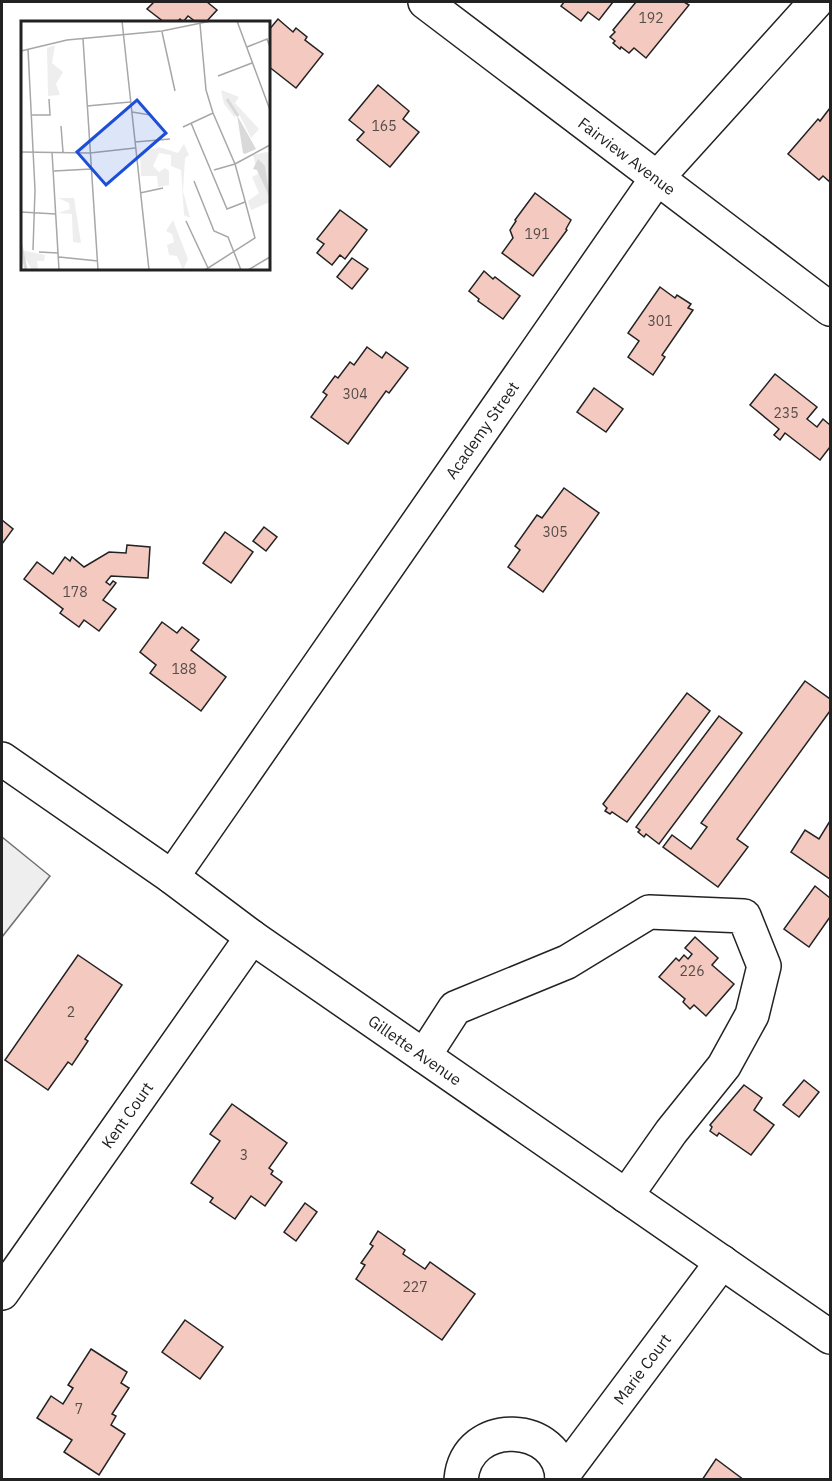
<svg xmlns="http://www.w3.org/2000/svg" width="832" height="1481" viewBox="0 0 832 1481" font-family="'IBM Plex Sans',sans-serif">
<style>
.green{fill:#eee;stroke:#6f6f6f;stroke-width:1.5}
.building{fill:#f3c9c0;stroke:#222;stroke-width:1.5}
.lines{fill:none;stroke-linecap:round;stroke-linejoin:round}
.minor-casing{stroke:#222;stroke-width:36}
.minor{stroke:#fff;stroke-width:33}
.labels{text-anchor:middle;stroke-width:4.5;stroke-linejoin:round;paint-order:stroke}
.number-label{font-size:14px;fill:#564c4a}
.street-label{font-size:16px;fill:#222;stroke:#fff}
.inset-river{fill:none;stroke:#d9d9d9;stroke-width:3}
.inset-road{fill:none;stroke:#a7a7a7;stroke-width:1.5}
.view{fill:#1d4ed8;fill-opacity:0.15;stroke:#1d4ed8;stroke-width:3}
.inset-edge{fill:none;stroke:#222;stroke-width:3}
</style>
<rect width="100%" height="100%" fill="#fff"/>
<polygon class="green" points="2,837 50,876 2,937"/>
<g class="building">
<polygon points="154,2 207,2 217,10 206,22 196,22 188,16 183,22 180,19 177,22 164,22 147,9"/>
<polygon points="564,2 613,2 599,20 588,12 581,21 561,6"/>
<polygon points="636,2 684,2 689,5 646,58 634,48 629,53 621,47 620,49 613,43 615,41 610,37 615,32 613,30"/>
<polygon points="278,19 293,32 296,28 307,37 305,40 323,54 296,88 268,66 268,31"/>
<polygon points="378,85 409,111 403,119 419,132 390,167 357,140 364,132 349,120"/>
<polygon points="830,108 830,182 823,176 819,180 788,154 818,119 820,121"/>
<polygon points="535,193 571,220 566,229 567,230 533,276 502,253 513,238 510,230 516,221 515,220"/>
<polygon points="340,210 367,230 345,259 340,255 332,265 317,253 324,244 317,239"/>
<polygon points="352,258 368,269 352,289 337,277"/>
<polygon points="484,271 493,279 495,277 520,296 503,319 478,301 479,299 469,291"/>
<polygon points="660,287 675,298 677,295 691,304 688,308 693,310 662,355 665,357 653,375 628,357 639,341 628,333"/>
<polygon points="367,347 382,358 386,352 408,368 389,393 386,391 348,444 311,417 327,395 323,392 335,376 338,378 350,362 354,365"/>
<polygon points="775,374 817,407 807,419 817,427 823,419 830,425 830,447 820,460 785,433 780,440 774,435 779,429 750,405"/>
<polygon points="594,388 623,409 606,432 577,412"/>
<polygon points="564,488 599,513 543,592 508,567 520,550 515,546 537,515 542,518"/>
<polygon points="2,520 13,529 2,544"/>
<polygon points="264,527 277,537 266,551 253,541"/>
<polygon points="225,532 253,552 231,583 203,563"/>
<polygon points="127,545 150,547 148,578 111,576 106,582 110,585 113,581 116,583 103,600 116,609 99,631 84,620 79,627 60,613 63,609 24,579 37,562 53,574 65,557 70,561 72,557 84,567 109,552 126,553"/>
<polygon points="162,622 177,633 182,627 199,640 191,650 226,677 201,711 150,673 156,665 140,652"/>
<polygon points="805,681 830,699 830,711 737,839 748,847 718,887 663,847 672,835 691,849 707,827 701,823"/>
<polygon points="687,693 710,711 627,822 612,812 610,814 605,811 607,808 603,804"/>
<polygon points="719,716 742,733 659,844 646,834 644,837 638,832 640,830 636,827"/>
<polygon points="830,821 830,879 791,852 805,830 819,839"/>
<polygon points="815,886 830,898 830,917 809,947 784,929"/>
<polygon points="695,937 718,958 712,965 734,984 706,1016 694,1005 690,1009 683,1002 685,999 659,977 676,958 679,961 684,955 688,959 692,954 685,948"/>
<polygon points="78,955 122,985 85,1039 88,1041 72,1065 68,1062 48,1090 5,1060"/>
<polygon points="804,1080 819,1092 799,1117 783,1105"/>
<polygon points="744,1085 762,1098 754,1110 774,1125 751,1155 719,1133 717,1136 710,1131 712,1127 710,1125"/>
<polygon points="232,1104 287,1143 269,1168 273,1171 271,1174 282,1182 265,1206 251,1196 235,1219 210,1202 213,1198 191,1183 220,1141 210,1134"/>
<polygon points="305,1203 317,1212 296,1241 284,1232"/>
<polygon points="378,1231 405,1250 403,1254 425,1269 430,1262 475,1294 442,1340 356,1279 365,1265 361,1263 373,1246 370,1244"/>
<polygon points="185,1320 223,1347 200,1379 162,1352"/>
<polygon points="91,1349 127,1372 121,1383 129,1388 112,1414 116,1416 111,1425 125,1434 99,1475 64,1452 72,1440 37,1418 51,1396 63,1404 73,1388 68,1385"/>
<polygon points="716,1459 744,1480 702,1480"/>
</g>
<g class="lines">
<defs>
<g id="minor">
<polyline points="425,2 830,309"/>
<polyline points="2,759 172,877 252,937 830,1337"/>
<polyline points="172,877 657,178 816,2"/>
<polyline points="424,1056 455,1008 567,962 649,912 744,916 764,966 752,1015 724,1066 671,1132 626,1196"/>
<polyline points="2,1293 252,937"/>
<polyline points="562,1476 722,1262"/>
<path d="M461,1480C466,1416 562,1422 562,1480"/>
</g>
</defs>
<use href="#minor" class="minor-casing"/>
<use href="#minor" class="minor"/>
</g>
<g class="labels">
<g class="number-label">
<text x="651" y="23">192</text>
<text x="384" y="131">165</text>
<text x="537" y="239">191</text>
<text x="660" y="326">301</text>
<text x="355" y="399">304</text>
<text x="786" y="418">235</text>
<text x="555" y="537">305</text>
<text x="75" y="597">178</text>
<text x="184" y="674">188</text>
<text x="692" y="976">226</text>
<text x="71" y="1017">2</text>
<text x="244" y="1160">3</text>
<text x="415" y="1292">227</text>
<text x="79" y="1414">7</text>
</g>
<g class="street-label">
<text transform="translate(627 156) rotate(37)" y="6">Fairview Avenue</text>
<text transform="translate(482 430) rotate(-55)" y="6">Academy Street</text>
<text transform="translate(415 1050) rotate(35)" y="6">Gillette Avenue</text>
<text transform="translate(127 1115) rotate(-55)" y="6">Kent Court</text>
<text transform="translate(642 1369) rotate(-53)" y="6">Marie Court</text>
</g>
</g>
<g transform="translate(21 21)">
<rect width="249" height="249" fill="#fff"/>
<path d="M34,24L31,42L42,51L35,63L39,74L27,75L26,27ZM200,69L218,76L214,82L238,108L230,117L219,95L215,92L214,97L203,83ZM163,123L168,134L164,137L162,170L169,197L163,194L160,149L150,145V134L138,132L132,145L138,151L144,147L148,150V164L137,166L136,155H120L119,132L138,126L157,132ZM245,131L249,132V181L230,189L227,180L238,172L231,156L237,153L232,134ZM37,177H53L60,222L52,221L51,193L37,192L49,188L48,182ZM152,199L167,238L162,249L156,235L148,234L146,224L153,221L151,213L145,210ZM0,229L24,234L23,240H16L17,249H11L5,238L4,246Z" fill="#eee"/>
<path d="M216,94L235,128L224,133L222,132ZM237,138L244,145L249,177L236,149L232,148Z" fill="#d9d9d9"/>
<path class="inset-river" d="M206,78L217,95M0,224L5,249"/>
<path class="inset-road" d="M101,0L128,249M216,0L249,89M179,3L185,69L192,92M141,11L154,70M62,18L77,249M226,26L246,18L249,26M7,28L14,169L12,229M0,30L46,19L141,10L190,0M197,55L231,42M66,85L109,81M111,91L129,94L125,90M10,94H29L28,78M170,102L206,188L224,181M40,105L42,131M162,106L192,92L214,143L193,149M114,121L149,118M0,131L69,132L114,127M31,131L38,249M33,150L70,148M173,160L193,210L207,216L220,249M119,172L142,167M0,191L35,193M165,200L187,247M18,231L37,232M38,236L77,240M184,249L234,217L214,143L249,124M227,249L249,236"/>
<path class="view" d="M116,79L145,112L85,164L56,131Z"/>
<rect width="249" height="249" class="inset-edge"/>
</g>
<rect width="832" height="1481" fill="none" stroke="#222222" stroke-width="6"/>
</svg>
